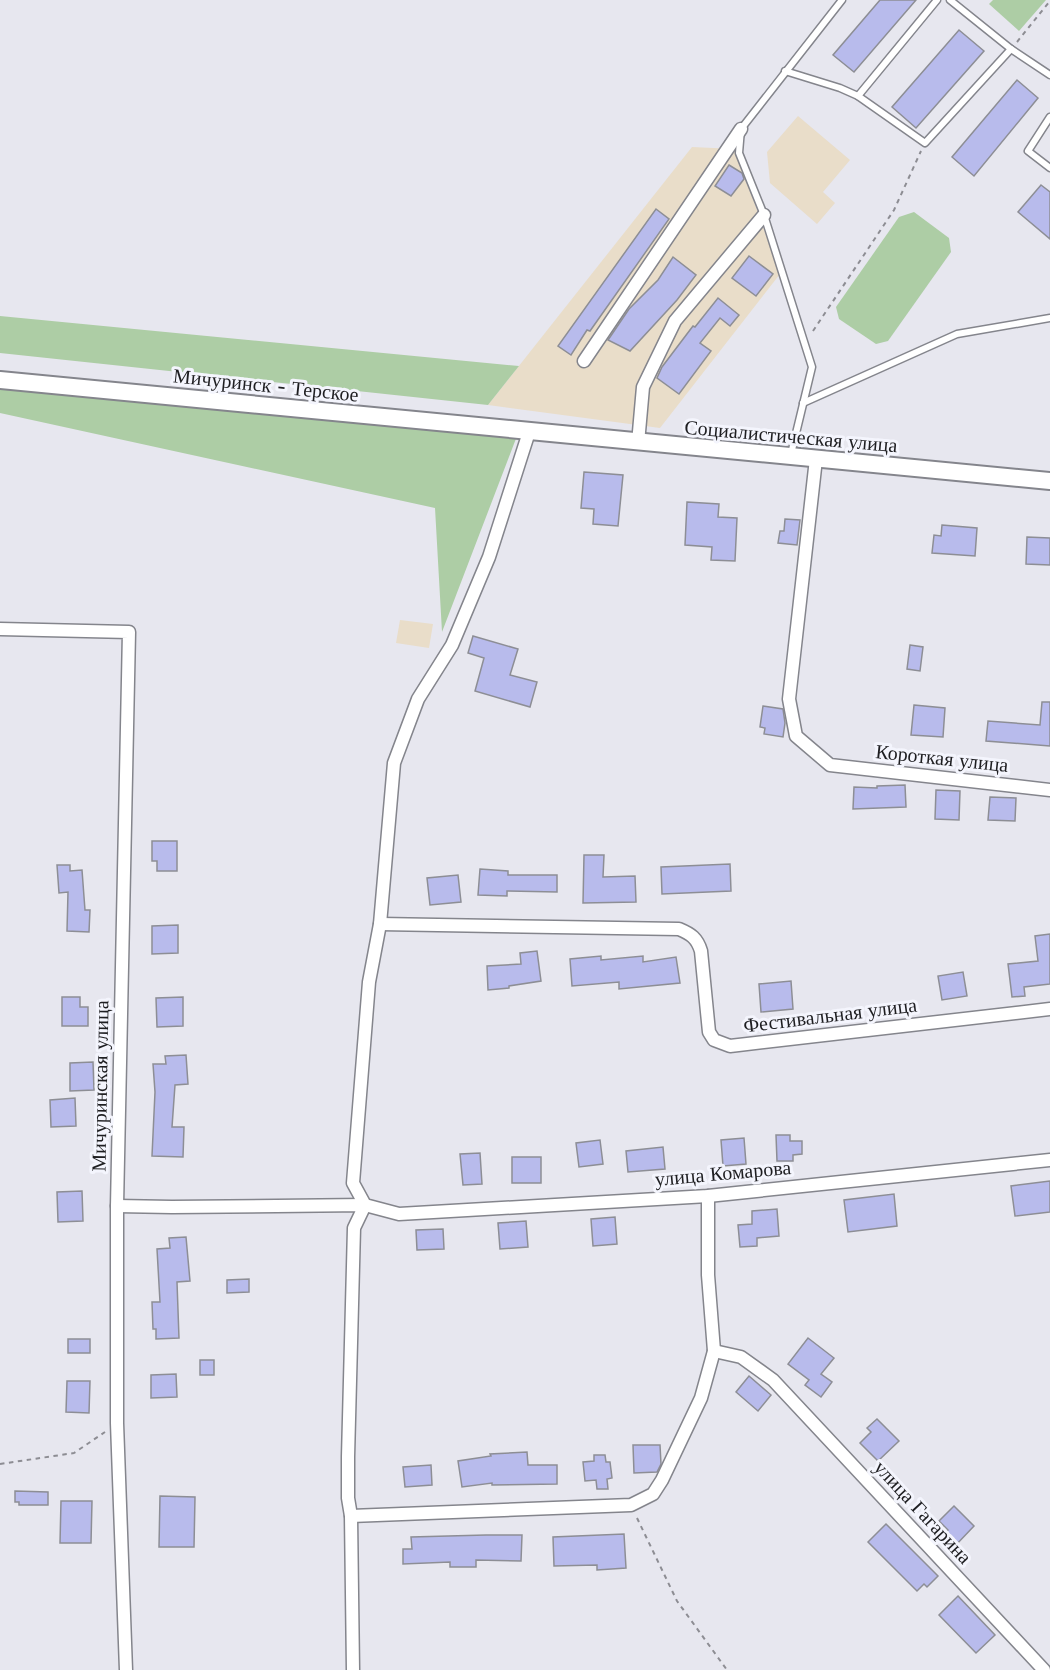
<svg xmlns="http://www.w3.org/2000/svg" width="1050" height="1670" viewBox="0 0 1050 1670" font-family="'Libre Baskerville',serif">
<style>
.industrial{fill:#e9ddc9}
.green{fill:#adcda5}
.building{fill:#b8bbec;stroke:#8d8e95;stroke-width:1.5}
.lines{fill:none;stroke-linecap:round;stroke-linejoin:round}
.lane-casing{stroke:#84858c;stroke-width:9}
.street-casing{stroke:#84858c;stroke-width:15}
.secondary-casing{stroke:#84858c;stroke-width:20}
.path{stroke:#8d8d93;stroke-width:2;stroke-dasharray:4.5 4.5;stroke-linecap:butt}
.lane{stroke:#fff;stroke-width:6}
.street{stroke:#fff;stroke-width:12}
.secondary{stroke:#fff;stroke-width:16}
.labels{text-anchor:middle;stroke-width:6;stroke-linejoin:round;paint-order:stroke}
.street-label{font-size:20px;fill:#1e1e21;stroke:#f4f5fd}
</style>
<rect width="100%" height="100%" fill="#e7e7ef"/>
<g class="industrial">
<polygon points="798,116 850,160 823,192 835,203 817,224 770,183 767,152"/>
<polygon points="692,147 735,149 780,274 660,428 488,405"/>
<polygon points="400,620 433,624 429,648 396,643"/>
</g>
<g class="green">
<polygon points="993,0 1046,0 1019,31 989,4"/>
<polygon points="914,212 949,238 951,252 888,341 876,344 839,319 836,307 899,217"/>
<polygon points="0,316 519,366 488,405 0,353"/>
<polygon points="0,388 517,436 442,632 435,508 0,413"/>
</g>
<g class="building">
<polygon points="880,0 916,0 854,72 833,55"/>
<polygon points="959,30 984,51 916,128 892,107"/>
<polygon points="1017,80 1038,98 974,176 952,157"/>
<polygon points="729,165 742,173 744,179 731,196 715,186"/>
<polygon points="1041,185 1050,192 1050,239 1018,212"/>
<polygon points="656,209 669,219 590,331 587,330 571,355 558,346"/>
<polygon points="749,256 773,274 756,296 732,278"/>
<polygon points="673,257 696,275 677,300 630,351 608,340 629,309 658,280"/>
<polygon points="718,298 739,315 730,326 720,318 700,343 711,351 679,394 657,378 662,367 693,326 695,327"/>
<polygon points="584,472 623,475 618,526 593,524 594,509 581,508"/>
<polygon points="687,502 719,504 718,517 737,518 735,561 711,560 712,547 685,545"/>
<polygon points="785,519 800,520 797,545 778,543 780,531 784,531"/>
<polygon points="942,525 977,528 975,556 932,553 934,535 941,536"/>
<polygon points="1027,537 1050,538 1050,565 1026,564"/>
<polygon points="473,636 518,649 510,675 537,682 530,707 475,691 484,658 468,653"/>
<polygon points="910,645 923,647 920,671 907,669"/>
<polygon points="1042,702 1050,702 1050,746 986,741 988,721 1040,725"/>
<polygon points="914,705 945,708 943,737 911,735"/>
<polygon points="763,706 783,709 785,723 783,737 764,734 765,728 760,727"/>
<polygon points="905,785 906,807 853,809 854,787 877,788 877,786"/>
<polygon points="936,790 960,791 959,820 935,819"/>
<polygon points="990,797 1016,798 1015,821 988,820"/>
<polygon points="152,841 177,841 177,871 157,871 157,861 152,861"/>
<polygon points="584,855 604,855 603,877 635,876 636,902 583,903"/>
<polygon points="730,864 731,891 662,894 661,867"/>
<polygon points="57,865 70,865 70,871 82,870 85,910 90,910 89,932 67,931 68,892 59,893"/>
<polygon points="480,869 508,871 508,875 557,875 557,892 507,891 507,896 478,895"/>
<polygon points="458,875 461,902 430,905 427,878"/>
<polygon points="178,925 178,953 152,954 152,926"/>
<polygon points="1050,934 1050,984 1024,987 1025,996 1012,997 1008,964 1038,961 1035,936"/>
<polygon points="537,951 541,981 509,986 509,988 488,990 487,966 521,964 520,953"/>
<polygon points="601,956 601,960 643,956 643,962 676,957 680,983 619,989 619,982 572,986 570,959"/>
<polygon points="963,972 967,996 942,1000 938,976"/>
<polygon points="791,981 793,1009 761,1012 759,984"/>
<polygon points="62,997 80,997 80,1007 88,1007 88,1026 62,1026"/>
<polygon points="183,997 183,1026 157,1027 156,998"/>
<polygon points="186,1055 188,1084 175,1085 172,1127 184,1127 183,1157 152,1156 155,1092 153,1064 166,1064 165,1056"/>
<polygon points="93,1062 94,1090 70,1091 70,1063"/>
<polygon points="75,1098 76,1126 51,1127 50,1100"/>
<polygon points="776,1135 790,1135 790,1141 802,1141 802,1154 793,1155 793,1161 777,1161"/>
<polygon points="744,1138 746,1164 723,1166 721,1140"/>
<polygon points="600,1140 603,1164 579,1167 576,1143"/>
<polygon points="663,1147 665,1169 628,1172 626,1151"/>
<polygon points="480,1153 482,1184 463,1185 460,1154"/>
<rect x="512" y="1157" width="29" height="26"/>
<polygon points="1050,1181 1050,1212 1015,1216 1011,1186"/>
<polygon points="82,1191 83,1221 58,1222 57,1192"/>
<polygon points="894,1194 897,1226 848,1232 844,1200"/>
<polygon points="777,1209 779,1236 757,1238 757,1246 740,1247 738,1225 752,1224 752,1211"/>
<polygon points="615,1217 617,1244 593,1246 591,1219"/>
<polygon points="526,1221 528,1247 500,1249 498,1223"/>
<polygon points="443,1229 444,1249 417,1250 416,1230"/>
<polygon points="186,1237 190,1281 177,1282 179,1338 156,1339 156,1329 153,1329 152,1302 160,1302 157,1249 170,1248 169,1238"/>
<polygon points="249,1279 249,1292 227,1293 227,1280"/>
<polygon points="808,1338 834,1358 821,1374 832,1382 821,1397 805,1385 809,1380 788,1364"/>
<rect x="68" y="1339" width="22" height="14"/>
<rect x="200" y="1360" width="14" height="15"/>
<polygon points="176,1374 177,1397 151,1398 151,1375"/>
<polygon points="749,1376 771,1395 758,1411 736,1392"/>
<polygon points="67,1381 90,1381 89,1413 66,1412"/>
<polygon points="877,1419 899,1441 878,1461 860,1443 871,1432 867,1428"/>
<polygon points="633,1445 660,1445 661,1464 657,1472 634,1473"/>
<polygon points="527,1452 528,1465 557,1465 557,1484 492,1485 492,1483 462,1487 458,1461 491,1456 490,1454"/>
<polygon points="594,1455 605,1455 606,1462 610,1462 612,1478 607,1479 608,1489 597,1489 596,1480 585,1481 583,1462 594,1461"/>
<polygon points="431,1465 432,1485 405,1487 403,1467"/>
<polygon points="15,1491 48,1492 48,1505 19,1505 19,1502 15,1502"/>
<polygon points="160,1496 195,1497 194,1547 159,1547"/>
<polygon points="61,1501 92,1501 91,1543 60,1543"/>
<polygon points="954,1506 974,1526 955,1546 944,1535 948,1530 939,1521"/>
<polygon points="886,1524 938,1576 927,1587 924,1584 917,1591 868,1542"/>
<polygon points="624,1534 626,1568 597,1570 597,1565 554,1566 553,1537"/>
<polygon points="486,1535 522,1535 521,1561 476,1560 476,1567 450,1567 450,1562 403,1564 403,1549 412,1549 411,1537"/>
<polygon points="958,1596 995,1635 976,1653 939,1615"/>
</g>
<g class="lines">
<defs>
<g id="lane">
<polyline points="950,0 1011,49 1050,75"/>
<polyline points="785,71 840,88 858,96 925,143 1011,49"/>
<polyline points="858,96 937,0"/>
<polyline points="1050,117 1028,151 1050,168"/>
<polyline points="803,403 957,334 1050,318"/>
<polyline points="791,454 812,367 764,215 739,153 741,129 842,0"/>
</g>
<g id="street">
<polyline points="584,361 741,129"/>
<polyline points="529,432 489,557 452,645 418,699 394,763 380,924 369,982 353,1183 365,1205 399,1214 708,1196 1050,1160"/>
<polyline points="638,443 643,387 675,321 764,215"/>
<polyline points="816,459 789,699 796,736 830,765 1050,790"/>
<polyline points="0,629 129,632 117,1206 117,1423 126,1670"/>
<path d="M380,924L679,929C691,934 697,938 701,951L709,1032L714,1040L730,1046L1050,1009"/>
<polyline points="117,1206 172,1207 365,1205 354,1228 348,1457 348,1498 351,1516 353,1670"/>
<polyline points="714,1351 741,1357 773,1380 1044,1670"/>
<polyline points="351,1516 631,1505 653,1494 662,1480 701,1398 714,1351 708,1275 708,1196"/>
</g>
<polyline id="secondary" points="0,380 1050,481"/>
</defs>
<use href="#lane" class="lane-casing"/>
<use href="#street" class="street-casing"/>
<use href="#secondary" class="secondary-casing"/>
<g class="path">
<polyline points="1017,42 1050,1"/>
<polyline points="813,331 894,210 921,151"/>
<polyline points="0,1464 74,1453 105,1432"/>
<polyline points="637,1518 677,1601 727,1670"/>
</g>
<use href="#lane" class="lane"/>
<use href="#street" class="street"/>
<use href="#secondary" class="secondary"/>
</g>
<g class="labels">
<g class="street-label">
<text transform="translate(266 385) rotate(6)" y="7">Мичуринск - Терское</text>
<text transform="translate(791 436) rotate(5)" y="7">Социалистическая улица</text>
<text transform="translate(942 758) rotate(6)" y="7">Короткая улица</text>
<text transform="translate(830 1015) rotate(-7)" y="7">Фестивальная улица</text>
<text transform="translate(100 1086) rotate(-89)" y="7">Мичуринская улица</text>
<text transform="translate(723 1173) rotate(-5)" y="7">улица Комарова</text>
<text transform="translate(923 1512) rotate(47)" y="7">улица Гагарина</text>
</g>
</g>
</svg>
